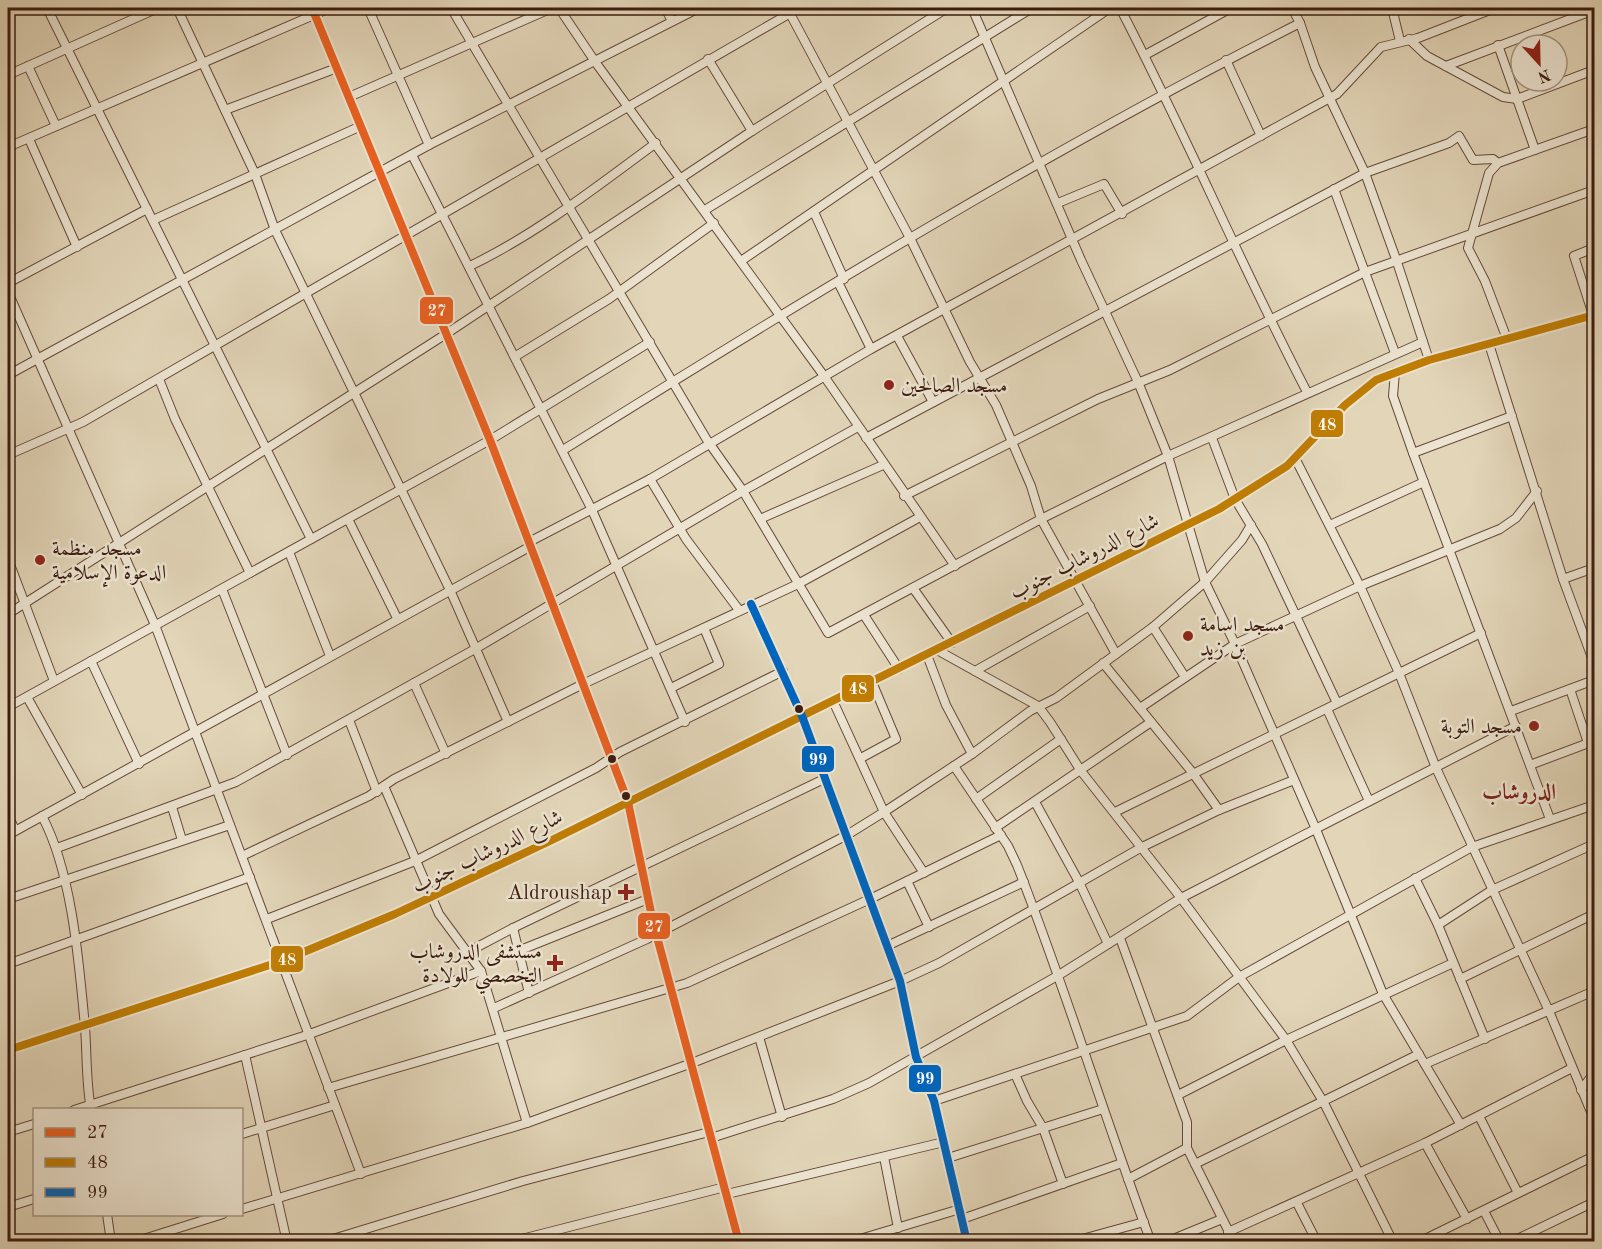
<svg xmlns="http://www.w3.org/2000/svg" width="1602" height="1249" viewBox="0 0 1602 1249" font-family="'Old Standard TT',Amiri,serif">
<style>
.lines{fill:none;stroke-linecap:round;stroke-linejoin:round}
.minor-casing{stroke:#664a39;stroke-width:10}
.minor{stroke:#ece4d1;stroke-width:8}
.bus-1-casing{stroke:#ece4d1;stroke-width:12}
.bus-2-casing{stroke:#ece4d1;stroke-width:12}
.bus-3-casing{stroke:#ece4d1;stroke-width:12}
.bus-1{stroke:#e96121;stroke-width:8}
.bus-2{stroke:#bf7d04;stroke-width:8}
.bus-3{stroke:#0065bd;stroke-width:8}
.poi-dot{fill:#8f2418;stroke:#ece4d1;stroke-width:2}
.bus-dot{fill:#3c1c0f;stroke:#ece4d1;stroke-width:2}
.labels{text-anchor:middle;stroke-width:5;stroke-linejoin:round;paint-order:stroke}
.poi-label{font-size:21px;fill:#3c1c0f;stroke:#ece4d1;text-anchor:start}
.street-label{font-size:21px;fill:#3c1c0f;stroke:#ece4d1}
.neighbourhood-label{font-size:22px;font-weight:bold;fill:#7a1f14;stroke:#ece4d1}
.line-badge{stroke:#ece4d1;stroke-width:2}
.badge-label{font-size:16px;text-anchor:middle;font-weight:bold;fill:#fff}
</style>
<rect width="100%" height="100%" fill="#e2d5b8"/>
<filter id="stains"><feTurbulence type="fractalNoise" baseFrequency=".00333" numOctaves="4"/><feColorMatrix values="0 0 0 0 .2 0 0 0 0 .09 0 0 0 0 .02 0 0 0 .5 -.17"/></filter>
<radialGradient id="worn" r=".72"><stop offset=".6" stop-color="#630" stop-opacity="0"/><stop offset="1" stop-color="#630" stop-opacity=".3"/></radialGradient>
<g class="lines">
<defs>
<g id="minor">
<polyline points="47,8 311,539"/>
<polyline points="177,8 255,174 275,230 450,590 508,722"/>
<polyline points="312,8 490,440 628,802 653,922 739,1242"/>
<polyline points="368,8 429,145"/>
<polyline points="451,8 707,440 743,491 828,633 1041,519 1168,456 1423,342"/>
<polyline points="559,8 596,63 824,376 955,566"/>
<polyline points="665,8 672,21"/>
<polyline points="787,8 910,238 970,362 996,405 1031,486 1041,519 1116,654"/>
<polyline points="972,8 1081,260 1138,382 1168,456 1205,582 1235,644 1315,827 1383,994 1461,1125"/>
<path d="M1120,8C1186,134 1241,266 1307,392"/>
<polyline points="1292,8 1300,23 1315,67 1365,173 1396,259 1429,360"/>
<polyline points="1392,8 1400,41"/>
<polyline points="1409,39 1427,56 1503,97 1517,99 1594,70"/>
<polyline points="1498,45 1535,150"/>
<polyline points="1145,55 1231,8"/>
<polyline points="708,59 752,131"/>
<polyline points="1226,60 1261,136"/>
<polyline points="28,66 56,126"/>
<polyline points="1446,66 1594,10"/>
<polyline points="8,75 158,8"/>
<polyline points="349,97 552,8"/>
<polyline points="225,110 337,68"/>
<polyline points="29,139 77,247"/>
<polyline points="8,147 330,8"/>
<polyline points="412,155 592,510 685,722"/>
<polyline points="1334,189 1395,353"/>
<polyline points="1058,203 1104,184 1122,214"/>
<polyline points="705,210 1032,8"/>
<polyline points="814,212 844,279"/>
<polyline points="153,220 361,126"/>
<polyline points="741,261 1110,8"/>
<path d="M470,266C538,233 595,188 656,143"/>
<polyline points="838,282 871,349"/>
<polyline points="8,283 147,209"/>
<polyline points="8,292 155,625 361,1174"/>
<polyline points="1593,315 1574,256 1594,248"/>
<polyline points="897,336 933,402"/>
<polyline points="1507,339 1485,281 1468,248 1489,173 1498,163 1594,129"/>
<polyline points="1489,344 1563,579 1594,663"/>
<polyline points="516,356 609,299 714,223"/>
<polyline points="1395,372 1393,396 1413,453 1550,819"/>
<polyline points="8,375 429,145 699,8"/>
<polyline points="159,379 175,419 250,573"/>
<polyline points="866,438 1365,173 1449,143 1459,136 1473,160 1493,159 1498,163"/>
<polyline points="1212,438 1235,499 1262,544 1337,703"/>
<path d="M563,450C803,300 1047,151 1300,23"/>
<polyline points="1413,453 1512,416"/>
<polyline points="8,455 83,422 799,8"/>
<polyline points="1295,458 1360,586 1399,673 1436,768 1549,1011 1594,1119"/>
<polyline points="650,479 686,539 739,610"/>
<polyline points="904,496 1098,399 1170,370 1365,272 1594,190"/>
<polyline points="348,519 397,618"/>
<polyline points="760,519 883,465"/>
<polyline points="1330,525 1424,482"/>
<polyline points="529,542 650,479 871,349 1337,94 1381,47 1418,38 1495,8"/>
<polyline points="289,552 330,656"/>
<polyline points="8,559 54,681"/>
<polyline points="1563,579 1594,568"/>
<polyline points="913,588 952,643"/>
<polyline points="222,589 287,755"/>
<polyline points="751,604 802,716 900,981 916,1057 934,1101 967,1242"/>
<polyline points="8,614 446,334 752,131 947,8"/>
<polyline points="864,615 899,669"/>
<polyline points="1153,627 1185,677"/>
<polyline points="937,650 1038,706 1050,722 1081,771 1181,898 1286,1040 1324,1103 1393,1242"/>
<polyline points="927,655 946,705 972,754"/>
<polyline points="91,661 139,764"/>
<polyline points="1103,663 1192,772 1219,810"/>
<polyline points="975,671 1090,606"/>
<polyline points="414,683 446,754"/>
<polyline points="671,688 719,664 704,628"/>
<polyline points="1570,689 1588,743"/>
<polyline points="27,697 82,795"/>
<polyline points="833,701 884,812 924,873"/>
<polyline points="8,707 490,440 650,342"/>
<polyline points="1140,708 1235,644 1360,586 1500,529 1516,518 1537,491"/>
<polyline points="1327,709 1369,801"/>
<polyline points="1511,711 1594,680"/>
<polyline points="349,720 377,792"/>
<polyline points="861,758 896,739 872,682"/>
<polyline points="1530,765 1594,741"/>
<path d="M954,766L1008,846L1017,865C1066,989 1104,1117 1151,1242"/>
<polyline points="384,786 439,914 481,971 527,1123"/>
<polyline points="976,799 1061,739"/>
<polyline points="1035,802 1079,882 1108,944"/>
<polyline points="172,807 182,840"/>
<polyline points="1115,812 1481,633"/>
<polyline points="8,815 15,830"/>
<path d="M42,816C72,872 79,962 85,1027C87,1054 86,1082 91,1110"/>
<polyline points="995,828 1151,722"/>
<polyline points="8,835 531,546"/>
<polyline points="57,848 236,782 475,649 743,491 858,427"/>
<polyline points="242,856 369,796 394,779 583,684 798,584 920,517"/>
<polyline points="1415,878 1438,925 1485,1039"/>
<polyline points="907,881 929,927"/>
<polyline points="8,899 230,825"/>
<polyline points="267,919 415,861 596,768 620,752 783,671"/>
<polyline points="1438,925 1492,890 1594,844"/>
<polyline points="513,928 529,993"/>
<polyline points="1120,938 1187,1122 1187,1148 1234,1242"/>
<polyline points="887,946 1024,882"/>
<polyline points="518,951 648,899"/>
<polyline points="466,953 513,928 824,779"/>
<polyline points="8,964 250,877"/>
<polyline points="1460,979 1594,914"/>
<polyline points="494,1008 647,939 847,835 884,812 972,754 1030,711 1056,698 1153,627 1205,582 1242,540 1251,525"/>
<polyline points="759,1037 782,1117"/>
<polyline points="8,1050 282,961 395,914 552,840 1219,509 1287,466 1345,405 1376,380 1429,360 1594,315"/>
<polyline points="245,1055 287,1242"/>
<polyline points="1425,1064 1594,991"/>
<polyline points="1015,1074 1027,1101 1043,1128 1063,1184"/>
<polyline points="328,1088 687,983 870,899 1001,835"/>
<polyline points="1581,1090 1594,1073"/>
<polyline points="1178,1095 1286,1040 1453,963"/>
<polyline points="934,1101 1187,1016 1239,977 1472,847 1594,805"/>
<polyline points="74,1110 307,1035 481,971"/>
<polyline points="1479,1116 1518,1193"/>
<polyline points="8,1132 34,1124"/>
<polyline points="242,1134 335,1105"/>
<polyline points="711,1138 833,1099 869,1083 1059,975 1181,898 1516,726"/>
<polyline points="1425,1143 1467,1219"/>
<polyline points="884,1157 898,1228"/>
<polyline points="948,1158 1103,1109"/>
<polyline points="1195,1164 1419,1054"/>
<polyline points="1128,1179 1187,1148"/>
<polyline points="727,1194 944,1142"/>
<polyline points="1297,1203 1317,1242"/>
<polyline points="8,1207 34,1199"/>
<polyline points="242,1209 527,1123 692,1063 900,981 939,963 1142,847 1219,810 1294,780"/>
<polyline points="1484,1211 1500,1242"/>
<polyline points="107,1214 111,1242"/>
<polyline points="962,1219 1122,1163"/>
<polyline points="1228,1232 1425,1143 1572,1068"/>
<polyline points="134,1242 223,1214"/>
<polyline points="323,1242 523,1181 709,1132"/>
<polyline points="510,1242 725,1187"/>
<polyline points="850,1242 960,1209"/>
<polyline points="1071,1242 1144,1222"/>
<polyline points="1166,1242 1222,1219"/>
<polyline points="1419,1242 1594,1156"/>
<polyline points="1511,1242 1594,1202"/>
</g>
</defs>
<use href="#minor" class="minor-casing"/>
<use href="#minor" class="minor"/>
<defs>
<polyline id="bus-1" points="312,8 490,440 628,802 653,922 739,1242"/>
<polyline id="bus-2" points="8,1050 282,961 395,914 552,840 1219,509 1287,466 1345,405 1376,380 1429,360 1594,315"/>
<polyline id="bus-3" points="751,604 802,716 900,981 916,1057 934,1101 967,1242"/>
</defs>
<use href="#bus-1" class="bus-1-casing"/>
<use href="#bus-2" class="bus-2-casing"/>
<use href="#bus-3" class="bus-3-casing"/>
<use href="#bus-1" class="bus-1"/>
<use href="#bus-2" class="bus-2"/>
<use href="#bus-3" class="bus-3"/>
</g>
<g class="poi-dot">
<circle cx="889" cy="385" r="6"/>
<circle cx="40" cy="560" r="6"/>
<circle cx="1188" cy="636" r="6"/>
<circle cx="1534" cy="726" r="6"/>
<path d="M623 883h6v6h6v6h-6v6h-6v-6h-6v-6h6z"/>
<path d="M552 954h6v6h6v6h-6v6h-6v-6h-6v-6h6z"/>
</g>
<g class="bus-dot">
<circle cx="799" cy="709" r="5"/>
<circle cx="612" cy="759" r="5"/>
<circle cx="626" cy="796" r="5"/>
</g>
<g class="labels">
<g class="poi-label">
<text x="901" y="392">مسجد الصالحين</text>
<text x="52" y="555">مسجد منظمة<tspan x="52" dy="24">الدعوة الإسلامية</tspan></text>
<text x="1200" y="631">مسجد اسامة<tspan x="1200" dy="24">بن زيد</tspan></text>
<text x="1522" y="733" text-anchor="end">مسجد التوبة</text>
<text x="612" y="899" text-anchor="end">Aldroushap</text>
<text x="542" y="958" text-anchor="end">مستشفى الدروشاب<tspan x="542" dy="24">التخصصي للولادة</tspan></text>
</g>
<g class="street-label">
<text transform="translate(1084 556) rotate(-27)" y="7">شارع الدروشاب جنوب</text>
<text transform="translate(487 851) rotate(-26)" y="7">شارع الدروشاب جنوب</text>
</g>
<g class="neighbourhood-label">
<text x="1519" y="799">الدروشاب</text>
</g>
</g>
<g class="line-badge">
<rect x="419" y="296" width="35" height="29" rx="6" fill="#e96121"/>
<rect x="1310" y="409" width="34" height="29" rx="6" fill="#bf7d04"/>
<rect x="841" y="674" width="34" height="29" rx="6" fill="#bf7d04"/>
<rect x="801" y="745" width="34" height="28" rx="6" fill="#0065bd"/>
<rect x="637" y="912" width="34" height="28" rx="6" fill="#e96121"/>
<rect x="270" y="945" width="34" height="28" rx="6" fill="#bf7d04"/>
<rect x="908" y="1064" width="34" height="29" rx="6" fill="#0065bd"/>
</g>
<g class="badge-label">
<text x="437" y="316">27</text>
<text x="1327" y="430">48</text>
<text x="858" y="694">48</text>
<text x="818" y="765">99</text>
<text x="654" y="932">27</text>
<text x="287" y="965">48</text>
<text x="925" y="1084">99</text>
</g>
<rect width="1602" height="1249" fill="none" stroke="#e2d5b8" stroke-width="30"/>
<rect x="9" y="9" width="1584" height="1231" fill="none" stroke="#3c1c0f" stroke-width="3"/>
<rect x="15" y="15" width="1572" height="1219" fill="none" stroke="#3c1c0f" stroke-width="1.5"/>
<rect x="33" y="1108" width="210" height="108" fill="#ece4d1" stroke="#a69483" stroke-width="1.5"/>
<rect x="45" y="1128" width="30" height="9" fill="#e96121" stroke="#a69483" stroke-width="1.5"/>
<text x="87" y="1138" font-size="18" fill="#3c1c0f">27</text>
<rect x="45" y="1158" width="30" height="9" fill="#bf7d04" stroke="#a69483" stroke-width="1.5"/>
<text x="87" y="1168" font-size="18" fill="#3c1c0f">48</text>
<rect x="45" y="1188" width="30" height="9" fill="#0065bd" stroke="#a69483" stroke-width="1.5"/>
<text x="87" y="1198" font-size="18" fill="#3c1c0f">99</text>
<g transform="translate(1539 63) rotate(158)"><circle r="28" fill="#ece4d1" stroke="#a69483" stroke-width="1.5"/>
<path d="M0-4.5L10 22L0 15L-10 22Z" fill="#8f2418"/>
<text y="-9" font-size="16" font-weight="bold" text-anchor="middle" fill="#3c1c0f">N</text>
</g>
<rect width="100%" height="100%" filter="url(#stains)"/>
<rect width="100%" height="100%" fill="url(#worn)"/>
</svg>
